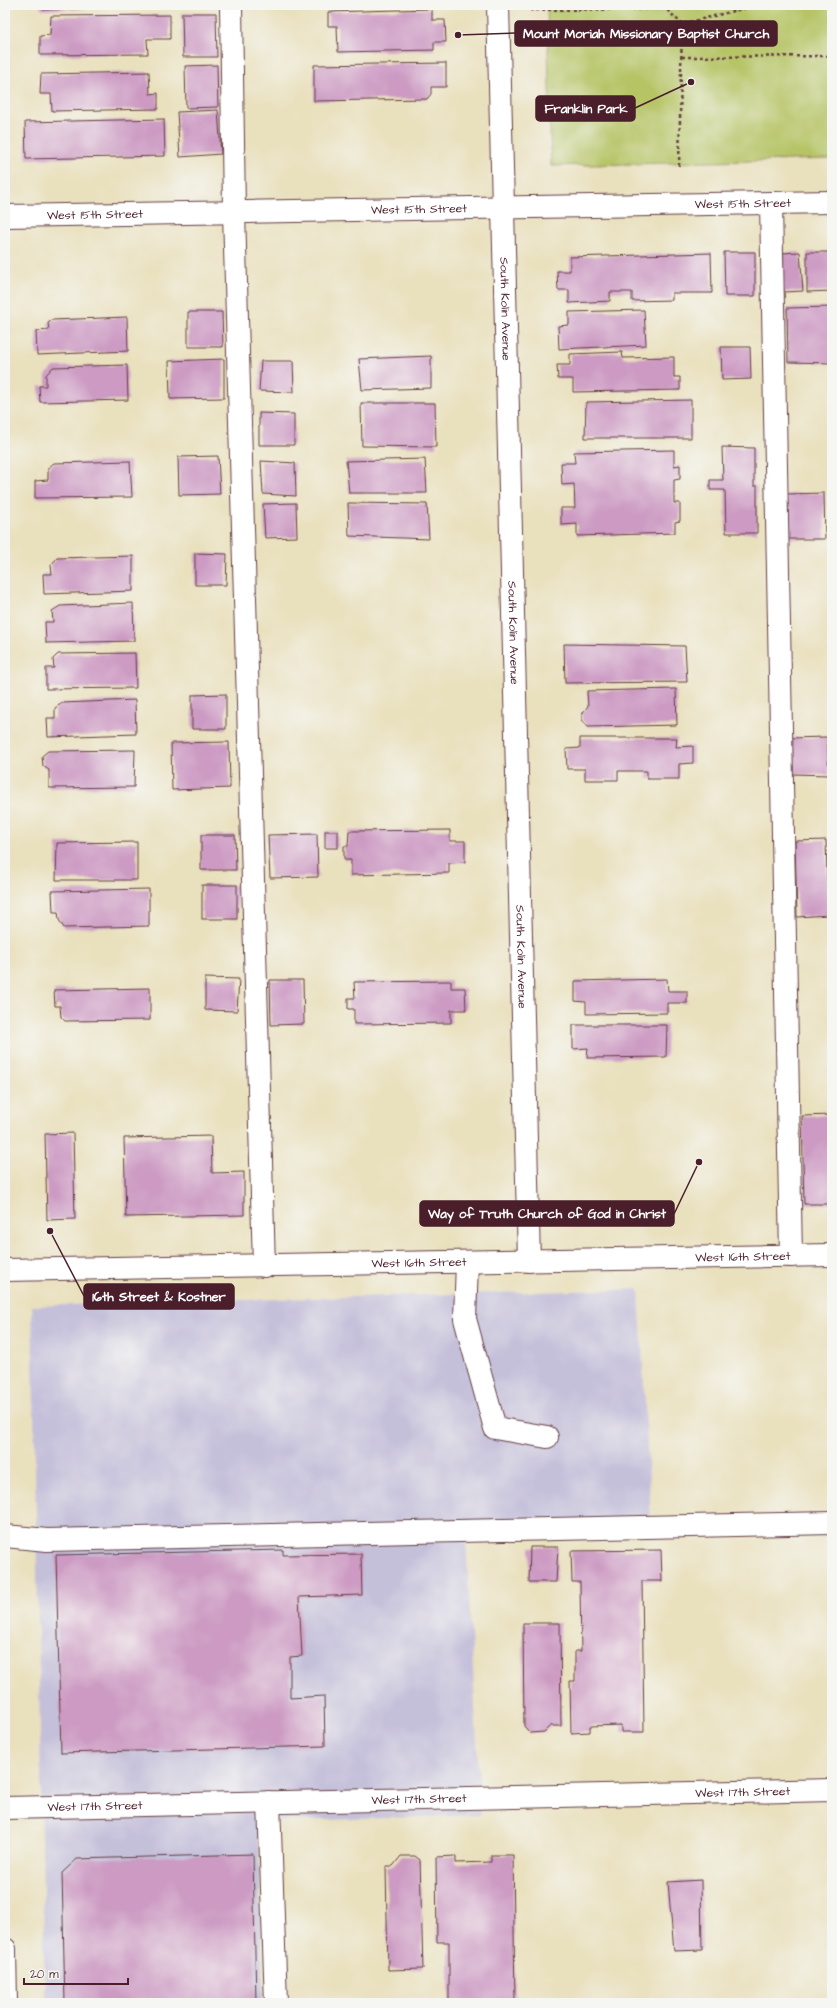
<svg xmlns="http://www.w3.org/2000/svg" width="837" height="2008" viewBox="0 0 837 2008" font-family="'Architects Daughter',sans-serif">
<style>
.industrial{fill:#c5c0da}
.green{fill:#b6c466;stroke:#807248}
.building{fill:#cc9ac3}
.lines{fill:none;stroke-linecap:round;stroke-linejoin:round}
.minor-casing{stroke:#623c41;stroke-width:24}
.path{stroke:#623c41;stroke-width:2.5;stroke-dasharray:3 3;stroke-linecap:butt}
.minor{stroke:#fff;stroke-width:22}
.labels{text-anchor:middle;stroke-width:4;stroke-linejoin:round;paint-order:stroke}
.street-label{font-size:12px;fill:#4a1f2b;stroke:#f6f6f2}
.leader{fill:none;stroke:#4a1f2b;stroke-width:1.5}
.callout-dot{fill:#4a1f2b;stroke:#f6f6f2;stroke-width:1.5}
.callout{fill:#4a1f2b;stroke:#4a1f2b;stroke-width:1.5}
.callout-label{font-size:13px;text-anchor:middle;font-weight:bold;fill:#fff}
</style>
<rect width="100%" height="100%" fill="#f6f6f2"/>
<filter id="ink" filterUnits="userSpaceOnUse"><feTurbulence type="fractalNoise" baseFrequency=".025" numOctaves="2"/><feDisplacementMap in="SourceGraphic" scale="8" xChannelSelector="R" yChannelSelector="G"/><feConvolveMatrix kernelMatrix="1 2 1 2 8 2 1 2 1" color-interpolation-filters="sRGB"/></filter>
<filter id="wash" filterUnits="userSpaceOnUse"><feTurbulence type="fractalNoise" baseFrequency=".012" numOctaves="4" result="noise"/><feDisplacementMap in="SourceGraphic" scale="16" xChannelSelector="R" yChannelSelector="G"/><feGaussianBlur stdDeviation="0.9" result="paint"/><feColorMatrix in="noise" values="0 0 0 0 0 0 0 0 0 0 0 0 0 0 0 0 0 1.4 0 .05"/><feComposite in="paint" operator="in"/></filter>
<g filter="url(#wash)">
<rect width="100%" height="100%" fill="#e9e0bd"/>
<polygon class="industrial" points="639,1289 651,1520 465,1524 481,1815 258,1822 263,2003 45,2003 32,1306"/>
<polygon class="green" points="547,5 832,5 832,159 551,166"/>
<g id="blocks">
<g class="building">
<polygon points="38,5 119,5 119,7 43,10"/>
<polygon points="432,9 432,20 445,20 446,42 434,42 434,50 338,52 337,26 328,26 328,12"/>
<polygon points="182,13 216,13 217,57 183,57"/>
<polygon points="170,15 170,39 147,39 148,54 40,55 40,36 50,35 51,16"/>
<polygon points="446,63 446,87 431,87 431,94 427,99 314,101 314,65"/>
<polygon points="217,65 218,107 186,108 185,66"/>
<polygon points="149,72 150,94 158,93 158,109 52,111 51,94 40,94 41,74"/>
<polygon points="218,110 221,154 180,157 177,112"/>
<polygon points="164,119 165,156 26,159 25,122"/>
<polygon points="724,252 755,252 755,296 725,296"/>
<polygon points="800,252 803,291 784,292 781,253"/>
<polygon points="807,252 832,252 832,291 807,292"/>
<polygon points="711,253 712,293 672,293 672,300 632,301 632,292 610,292 610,301 569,303 569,290 558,290 557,271 570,271 570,257"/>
<polygon points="832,307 832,363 788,362 787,308"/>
<polygon points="644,310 646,345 559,349 558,326 569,325 569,312"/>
<polygon points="188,312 222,312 223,347 188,347"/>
<polygon points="127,317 128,351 37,355 36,331 49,330 48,323 52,320"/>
<polygon points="721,347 750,347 751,379 722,380"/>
<polygon points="622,352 623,358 674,357 674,377 680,377 680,390 573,392 573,379 558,379 557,365 570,365 570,354"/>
<polygon points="431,356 431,388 362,390 359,359"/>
<polygon points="224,359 224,398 170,399 169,361"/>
<polygon points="261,361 293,361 294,392 259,391"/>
<polygon points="127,365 128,400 40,402 39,386 46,386 46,375 53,367"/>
<polygon points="691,400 691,438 585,438 586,402"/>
<polygon points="361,403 435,403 436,447 362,446"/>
<polygon points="259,413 294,414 294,445 259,445"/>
<polygon points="722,447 754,448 754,486 757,486 757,533 726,533 725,490 710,490 710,480 723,480"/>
<polygon points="674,450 674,466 680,465 680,479 674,480 674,503 680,503 680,521 675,522 675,533 577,536 577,524 561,525 561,508 575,508 574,484 562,485 561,463 575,463 574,452"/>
<polygon points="218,456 220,494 179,495 178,457"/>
<polygon points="425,459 427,493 349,493 346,461"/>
<polygon points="130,461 132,497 35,498 35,481 48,480 48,468 54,463"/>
<polygon points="261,461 295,463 296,496 263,494"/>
<polygon points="824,493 825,539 788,539 787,494"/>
<polygon points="296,503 297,537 265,538 263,504"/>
<polygon points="348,503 427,504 429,539 349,536"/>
<polygon points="195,553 227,554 226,585 195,585"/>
<polygon points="133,556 133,591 44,594 43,574 52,574 51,565 57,558"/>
<polygon points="133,603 134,641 46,643 45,622 53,622 52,611 60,606"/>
<polygon points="564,644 685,646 687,682 565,683"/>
<polygon points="135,653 136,688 46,689 46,668 54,668 53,659 58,654"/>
<polygon points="676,689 677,725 588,727 582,720 582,714 588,706 587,691"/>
<polygon points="226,694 226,729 192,729 192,695"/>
<polygon points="135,700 136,734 48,737 47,718 55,718 55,708 62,703"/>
<polygon points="827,737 829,775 792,774 789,738"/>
<polygon points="580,738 677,738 676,747 693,746 693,763 679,764 679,779 647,779 647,771 618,771 618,780 585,780 585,769 567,769 566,749 580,748"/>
<polygon points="229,742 230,788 172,790 171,743"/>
<polygon points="135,750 134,787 49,788 49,770 43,766 42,756 48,751"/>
<polygon points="450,830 450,841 465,841 465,862 449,863 449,873 351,875 351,860 344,860 344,846 348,846 349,831"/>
<rect x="325" y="831" width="13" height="17"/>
<polygon points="317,834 318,877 270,878 268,835"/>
<polygon points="201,835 235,835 236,870 201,870"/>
<polygon points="826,840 828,915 797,917 795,841"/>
<polygon points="137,842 137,880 56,880 57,843"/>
<rect x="202" y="885" width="35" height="34"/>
<polygon points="149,889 149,926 64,928 59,920 58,912 53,912 52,891"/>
<polygon points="205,978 239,979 237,1011 205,1010"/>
<polygon points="667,979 668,991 687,991 687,1003 667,1003 667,1013 586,1014 586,1002 575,1001 575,981"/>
<polygon points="270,980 303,980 304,1024 271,1025"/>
<polygon points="451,981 451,988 465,988 466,1010 451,1010 451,1023 354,1024 354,1009 348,1009 348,998 355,998 354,982"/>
<polygon points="150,988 150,1020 65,1021 61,1017 60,1006 55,1006 54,990"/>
<polygon points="573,1025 667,1025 666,1057 587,1058 588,1048 573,1049"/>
<polygon points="832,1115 832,1204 804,1204 802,1116"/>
<polygon points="73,1133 75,1219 47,1220 45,1134"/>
<polygon points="211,1136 212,1173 244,1172 244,1215 126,1217 124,1138"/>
<polygon points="530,1547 558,1547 556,1582 529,1582"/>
<polygon points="283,1550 283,1555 361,1554 362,1595 299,1597 302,1656 290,1657 290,1698 324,1696 325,1746 61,1753 56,1555"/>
<polygon points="661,1550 662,1581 642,1581 644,1732 621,1732 621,1725 590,1726 590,1732 571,1733 570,1681 575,1681 575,1651 581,1651 580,1582 572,1582 571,1551"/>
<polygon points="523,1623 560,1623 561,1726 550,1726 544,1732 530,1733 524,1726"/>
<polygon points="253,1854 256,2003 65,2003 62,1873 77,1859"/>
<polygon points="491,1855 513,1855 515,2003 449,2003 449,1942 437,1942 436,1857 456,1856 456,1863 491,1862"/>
<polygon points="401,1856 415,1856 420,1860 423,1969 388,1970 386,1866 393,1866"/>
<polygon points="701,1880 702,1950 674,1951 668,1882"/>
</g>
</g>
</g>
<g filter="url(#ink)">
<use href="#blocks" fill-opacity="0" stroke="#623c41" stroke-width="1"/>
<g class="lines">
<defs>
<g id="minor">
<polyline points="231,5 234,212 264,1266"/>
<path id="s1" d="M498,5L529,1261"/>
<polyline points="771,203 791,1256"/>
<path id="s2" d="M5,216L832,202"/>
<polyline points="467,1262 465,1319 495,1428 547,1437"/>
<path id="s3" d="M5,1270L832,1255"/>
<polyline points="5,1536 47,1540 832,1523"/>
<polyline points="269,1802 276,2003"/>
<path id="s4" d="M5,1808L832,1790"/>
<polyline points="5,1949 6,2003"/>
</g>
</defs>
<use href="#minor" class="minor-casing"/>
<g class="path">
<polyline points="530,10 666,9 682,24"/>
<polyline points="682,57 832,56"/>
<polyline points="679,166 682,24 758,5"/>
</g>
<use href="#minor" class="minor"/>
</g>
</g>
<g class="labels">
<g class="street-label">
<text dy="4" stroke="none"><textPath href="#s2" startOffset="738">West 15th Street</textPath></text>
<text dy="4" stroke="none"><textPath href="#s2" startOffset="414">West 15th Street</textPath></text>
<text dy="4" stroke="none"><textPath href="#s2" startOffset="90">West 15th Street</textPath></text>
<text dy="4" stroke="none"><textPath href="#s1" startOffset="304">South Kolin Avenue</textPath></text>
<text dy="4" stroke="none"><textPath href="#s1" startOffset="628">South Kolin Avenue</textPath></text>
<text dy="4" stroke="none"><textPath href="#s1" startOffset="952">South Kolin Avenue</textPath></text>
<text dy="4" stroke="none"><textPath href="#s3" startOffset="738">West 16th Street</textPath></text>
<text dy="4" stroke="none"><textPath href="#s3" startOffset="414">West 16th Street</textPath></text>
<text dy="4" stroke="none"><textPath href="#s4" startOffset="738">West 17th Street</textPath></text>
<text dy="4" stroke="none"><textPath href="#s4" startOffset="414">West 17th Street</textPath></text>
<text dy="4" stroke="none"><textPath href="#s4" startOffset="90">West 17th Street</textPath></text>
</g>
</g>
<path class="leader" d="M458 35L515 33M691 82L635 108M699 1162L674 1214M50 1231L84 1296"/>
<g class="callout-dot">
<circle cx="458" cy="35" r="4"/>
<circle cx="691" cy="82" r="4"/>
<circle cx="699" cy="1162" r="4"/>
<circle cx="50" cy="1231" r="4"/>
</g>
<g class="callout">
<rect x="515" y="21" width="262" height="25" rx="4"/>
<rect x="536" y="96" width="99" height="25" rx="4"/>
<rect x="420" y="1201" width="254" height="25" rx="4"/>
<rect x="84" y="1284" width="150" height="25" rx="4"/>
</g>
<g class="callout-label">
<text x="646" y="38">Mount Moriah Missionary Baptist Church</text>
<text x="586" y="113">Franklin Park</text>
<text x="547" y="1218">Way of Truth Church of God in Christ</text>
<text x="159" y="1301">16th Street &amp; Kostner</text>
</g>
<rect width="837" height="2008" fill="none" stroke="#f6f6f2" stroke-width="20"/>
<path d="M24 1978v6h104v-6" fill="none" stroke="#4a1f2b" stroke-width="2"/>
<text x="30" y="1978" font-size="12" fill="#4a1f2b" stroke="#f6f6f2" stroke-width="3" paint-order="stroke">20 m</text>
</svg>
